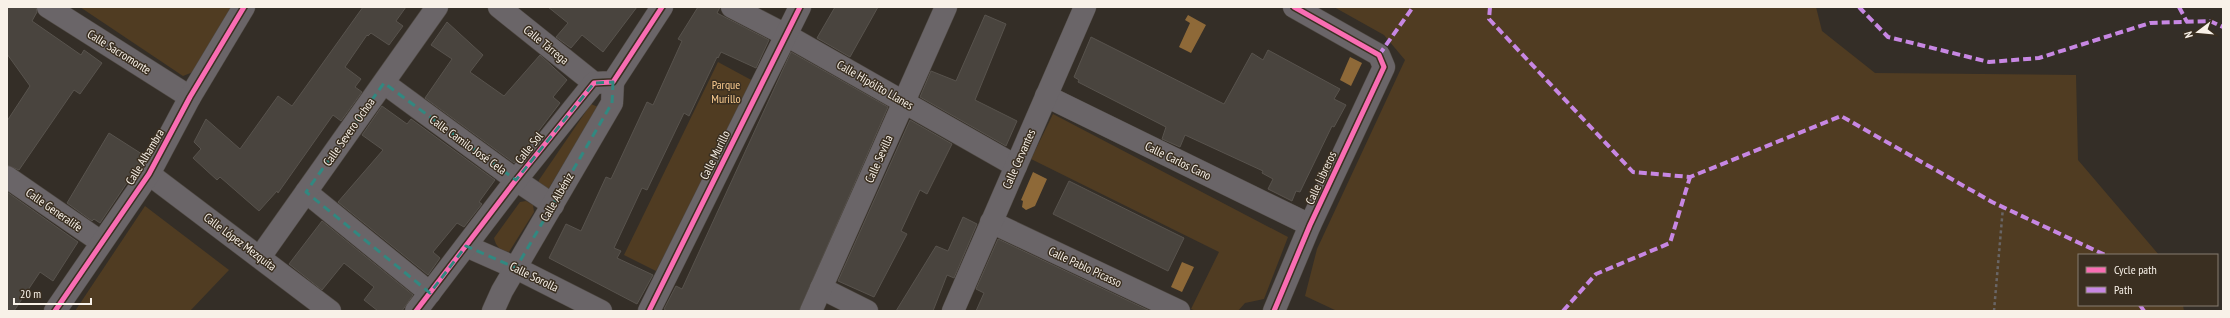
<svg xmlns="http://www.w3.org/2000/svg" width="2230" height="318" viewBox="0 0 2230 318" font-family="'PT Sans Narrow',sans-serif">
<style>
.green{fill:#503c22}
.water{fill:#8e6938}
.building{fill:#49443e;stroke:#58534d}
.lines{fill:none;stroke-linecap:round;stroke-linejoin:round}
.minor-casing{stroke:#4f4943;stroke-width:23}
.path{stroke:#696565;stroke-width:2.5;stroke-dasharray:3 3;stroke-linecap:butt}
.minor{stroke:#6a6568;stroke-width:22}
.quiet{stroke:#c787e3;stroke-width:4;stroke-dasharray:8 4;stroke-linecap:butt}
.cycleway-casing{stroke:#3a2f21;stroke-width:8}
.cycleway{stroke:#f96db3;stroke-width:5}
.marked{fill:none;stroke:#328880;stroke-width:3;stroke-dasharray:8 5;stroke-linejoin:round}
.labels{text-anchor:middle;stroke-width:3;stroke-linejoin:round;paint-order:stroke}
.street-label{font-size:12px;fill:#f8f1e8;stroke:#3a2f21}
.park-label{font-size:12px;fill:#facb8f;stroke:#3a2f21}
</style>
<rect width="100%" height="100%" fill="#342e27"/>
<g class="green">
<polygon points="80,7 231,7 193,72 183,76"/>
<polygon points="1334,7 1816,7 1822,31 1875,73 2076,75 2078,160 2159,255 2079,255 2079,305 2183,305 2184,311 1337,311 1305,296 1317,249 1405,60 1384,35"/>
<polygon points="718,62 755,82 656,271 624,255"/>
<polygon points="591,104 598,107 549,188 542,190 538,186 539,180"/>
<polygon points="1053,114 1288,237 1264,299 1245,303 1238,311 1196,311 1191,309 1219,252 1031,159"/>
<path d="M526,201L533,205L534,212L509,252C500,250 496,247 494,238L520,202Z"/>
<polygon points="145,206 229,270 190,311 75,311"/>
</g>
<g class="water">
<polygon points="1188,15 1206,25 1191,53 1179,47 1190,23 1185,20"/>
<polygon points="1350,57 1362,63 1351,86 1340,80"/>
<polygon points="1033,172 1047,179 1035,206 1026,210 1022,207 1023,201 1021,200"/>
<polygon points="1182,262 1194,267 1182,292 1171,287"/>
</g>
<g class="building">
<polygon points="7,7 36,7 37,12 32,21 81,55 84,50 102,63 80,94 74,90 19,170 7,165 7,121 30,86 7,54"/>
<polygon points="363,7 406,7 396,21 403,26 389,45 371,33 368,36 367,35 345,67 361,79 355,87 362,92 341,121 333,115 278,193 277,191 259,211 220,177 217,180 193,158 201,149 194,142 206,119 240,149 278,96 292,106"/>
<polygon points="548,7 637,7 603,52 582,35 571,48 556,37 568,23"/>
<polygon points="698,7 720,7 717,13 769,40 756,68 721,52 718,58 717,57 689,116 684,113 647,190 642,188 614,248 621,251 617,258 653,275 637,304 549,258 566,224 581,231 606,177 611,179 647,102 653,105 682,41 678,39"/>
<polygon points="835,7 878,7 850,57 817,38"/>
<polygon points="985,15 1006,24 975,100 1017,121 1006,146 920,97 931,71 956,81"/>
<polygon points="447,22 483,55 470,72 504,96 540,55 567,80 553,97 560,103 514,163 425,98 452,59 431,45"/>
<polygon points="1091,37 1224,104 1252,53 1263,60 1268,50 1340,89 1334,99 1346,105 1334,127 1332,126 1300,192 1296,191 1292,201 1268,189 1273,179 1262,173 1263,171 1185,135 1180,147 1162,139 1166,127 1078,82 1079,80 1074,77"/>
<polygon points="791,52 888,107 799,311 667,311 664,309 676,286 682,289"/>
<polygon points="382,106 407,124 411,119 495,180 479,202 482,204 464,227 457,223 433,252 440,258 428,275 338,202 383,150 362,135"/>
<polygon points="910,120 952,144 927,194 920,190 901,231 907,234 874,297 838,281"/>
<polygon points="109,133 145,156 100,223 94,219 92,221 67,203"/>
<polygon points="1069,181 1184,238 1168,271 1053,214"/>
<polygon points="7,192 78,242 53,281 40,272 14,311 7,311"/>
<polygon points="963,217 977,224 954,278 947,275 933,311 896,311 936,246 948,251"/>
<polygon points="322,221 413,295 402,311 378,311 364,300 374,287 344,263 322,290 289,264"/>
<polygon points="998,239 1150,311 976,311 984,293 976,289"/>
</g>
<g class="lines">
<defs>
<g id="minor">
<polyline points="48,7 190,97"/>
<polyline points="499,7 594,83"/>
<polyline points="732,7 786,35 1016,166"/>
<polyline points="384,83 516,180 553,205"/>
<polyline points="1046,96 1310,225"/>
<polyline points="149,174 330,311"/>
<polyline points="7,177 101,242"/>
<polyline points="306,192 430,293"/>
<polyline points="991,222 1179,311"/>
<polyline points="466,246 516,268 601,311"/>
<polyline points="260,257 437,7"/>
<polyline points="821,288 867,311"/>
<polyline points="55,311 149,174 190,97 244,7"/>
<polyline points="416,311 516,180 594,83 613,82 662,7"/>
<polyline points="493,311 502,291 612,103 613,82"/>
<polyline points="649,311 800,7"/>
<polyline points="811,311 946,7"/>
<polyline points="953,311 1085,7"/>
<polyline points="1274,311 1310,225 1384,67 1379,55 1294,7"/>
</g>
</defs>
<use href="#minor" class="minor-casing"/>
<polyline class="path" points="1994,311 2003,207"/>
<use href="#minor" class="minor"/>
<g class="quiet">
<polyline points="1490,7 1489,19 1633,172 1690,177 1841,116 1992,202 2105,255"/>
<polyline points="1859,7 1888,37 1989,62 2039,58 2150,23 2210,21 2223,27"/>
<polyline points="2179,7 2187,22"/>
<polyline points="1379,55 1413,7"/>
<polyline points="2140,305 2144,311"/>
<polyline points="1563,311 1596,274 1670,243 1690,177"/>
</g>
<defs>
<g id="cycleway">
<polyline points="55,311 149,174 190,97 244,7"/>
<polyline points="416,311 516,180 594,83 613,82 662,7"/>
<polyline points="649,311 800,7"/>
<polyline points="1274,311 1310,225 1384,67 1379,55 1294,7"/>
</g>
</defs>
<use href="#cycleway" class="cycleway-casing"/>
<use href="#cycleway" class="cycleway"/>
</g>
<path class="marked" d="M613,82L612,103L516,268L466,246L430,293L306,192L384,83L516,180L594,83Z"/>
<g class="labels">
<g class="street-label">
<text transform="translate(546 45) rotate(39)" y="4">Calle Tárrega</text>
<text transform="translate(119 52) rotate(32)" y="4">Calle Sacromonte</text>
<text transform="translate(875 85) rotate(30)" y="4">Calle Hipólito Llanes</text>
<text transform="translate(349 132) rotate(-55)" y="4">Calle Severo Ochoa</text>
<text transform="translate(468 145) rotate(36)" y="4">Calle Camilo José Cela</text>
<text transform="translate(529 148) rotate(-51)" y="4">Calle Sol</text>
<text transform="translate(715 155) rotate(-64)" y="4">Calle Murillo</text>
<text transform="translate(145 157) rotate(-59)" y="4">Calle Alhambra</text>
<text transform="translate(879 159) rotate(-66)" y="4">Calle Sevilla</text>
<text transform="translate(1019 159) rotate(-66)" y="4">Calle Cervantes</text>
<text transform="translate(1178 161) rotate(26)" y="4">Calle Carlos Cano</text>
<text transform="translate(1321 178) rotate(-65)" y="4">Calle Libreros</text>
<text transform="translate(557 197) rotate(-60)" y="4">Calle Albéniz</text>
<text transform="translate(54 210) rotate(35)" y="4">Calle Generalife</text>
<text transform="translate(240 242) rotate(37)" y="4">Calle López Mezquita</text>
<text transform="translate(1085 267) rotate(25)" y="4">Calle Pablo Picasso</text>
<text transform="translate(534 277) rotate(26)" y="4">Calle Sorolla</text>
</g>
<g class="park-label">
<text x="726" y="89">Parque<tspan x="726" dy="14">Murillo</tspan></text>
</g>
</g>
<rect width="2230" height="318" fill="none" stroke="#f8f1e8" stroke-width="16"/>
<rect x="2078" y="254" width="140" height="52" fill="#3a2f21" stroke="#867d71"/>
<rect x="2086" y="267" width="20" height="6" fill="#f96db3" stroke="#867d71"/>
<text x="2114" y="274" font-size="12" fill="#f8f1e8">Cycle path</text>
<rect x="2086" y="287" width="20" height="6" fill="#c787e3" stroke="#867d71"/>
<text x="2114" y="294" font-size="12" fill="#f8f1e8">Path</text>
<g transform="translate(2198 32) rotate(254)" stroke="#3a2f21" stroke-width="3" paint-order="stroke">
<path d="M0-3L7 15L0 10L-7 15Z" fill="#f8f1e8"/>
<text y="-6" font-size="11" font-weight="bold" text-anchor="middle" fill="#f8f1e8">N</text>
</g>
<path d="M14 298v6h77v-6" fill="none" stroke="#f8f1e8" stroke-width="2"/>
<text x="20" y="298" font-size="12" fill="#f8f1e8" stroke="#3a2f21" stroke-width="3" paint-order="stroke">20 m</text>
</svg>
